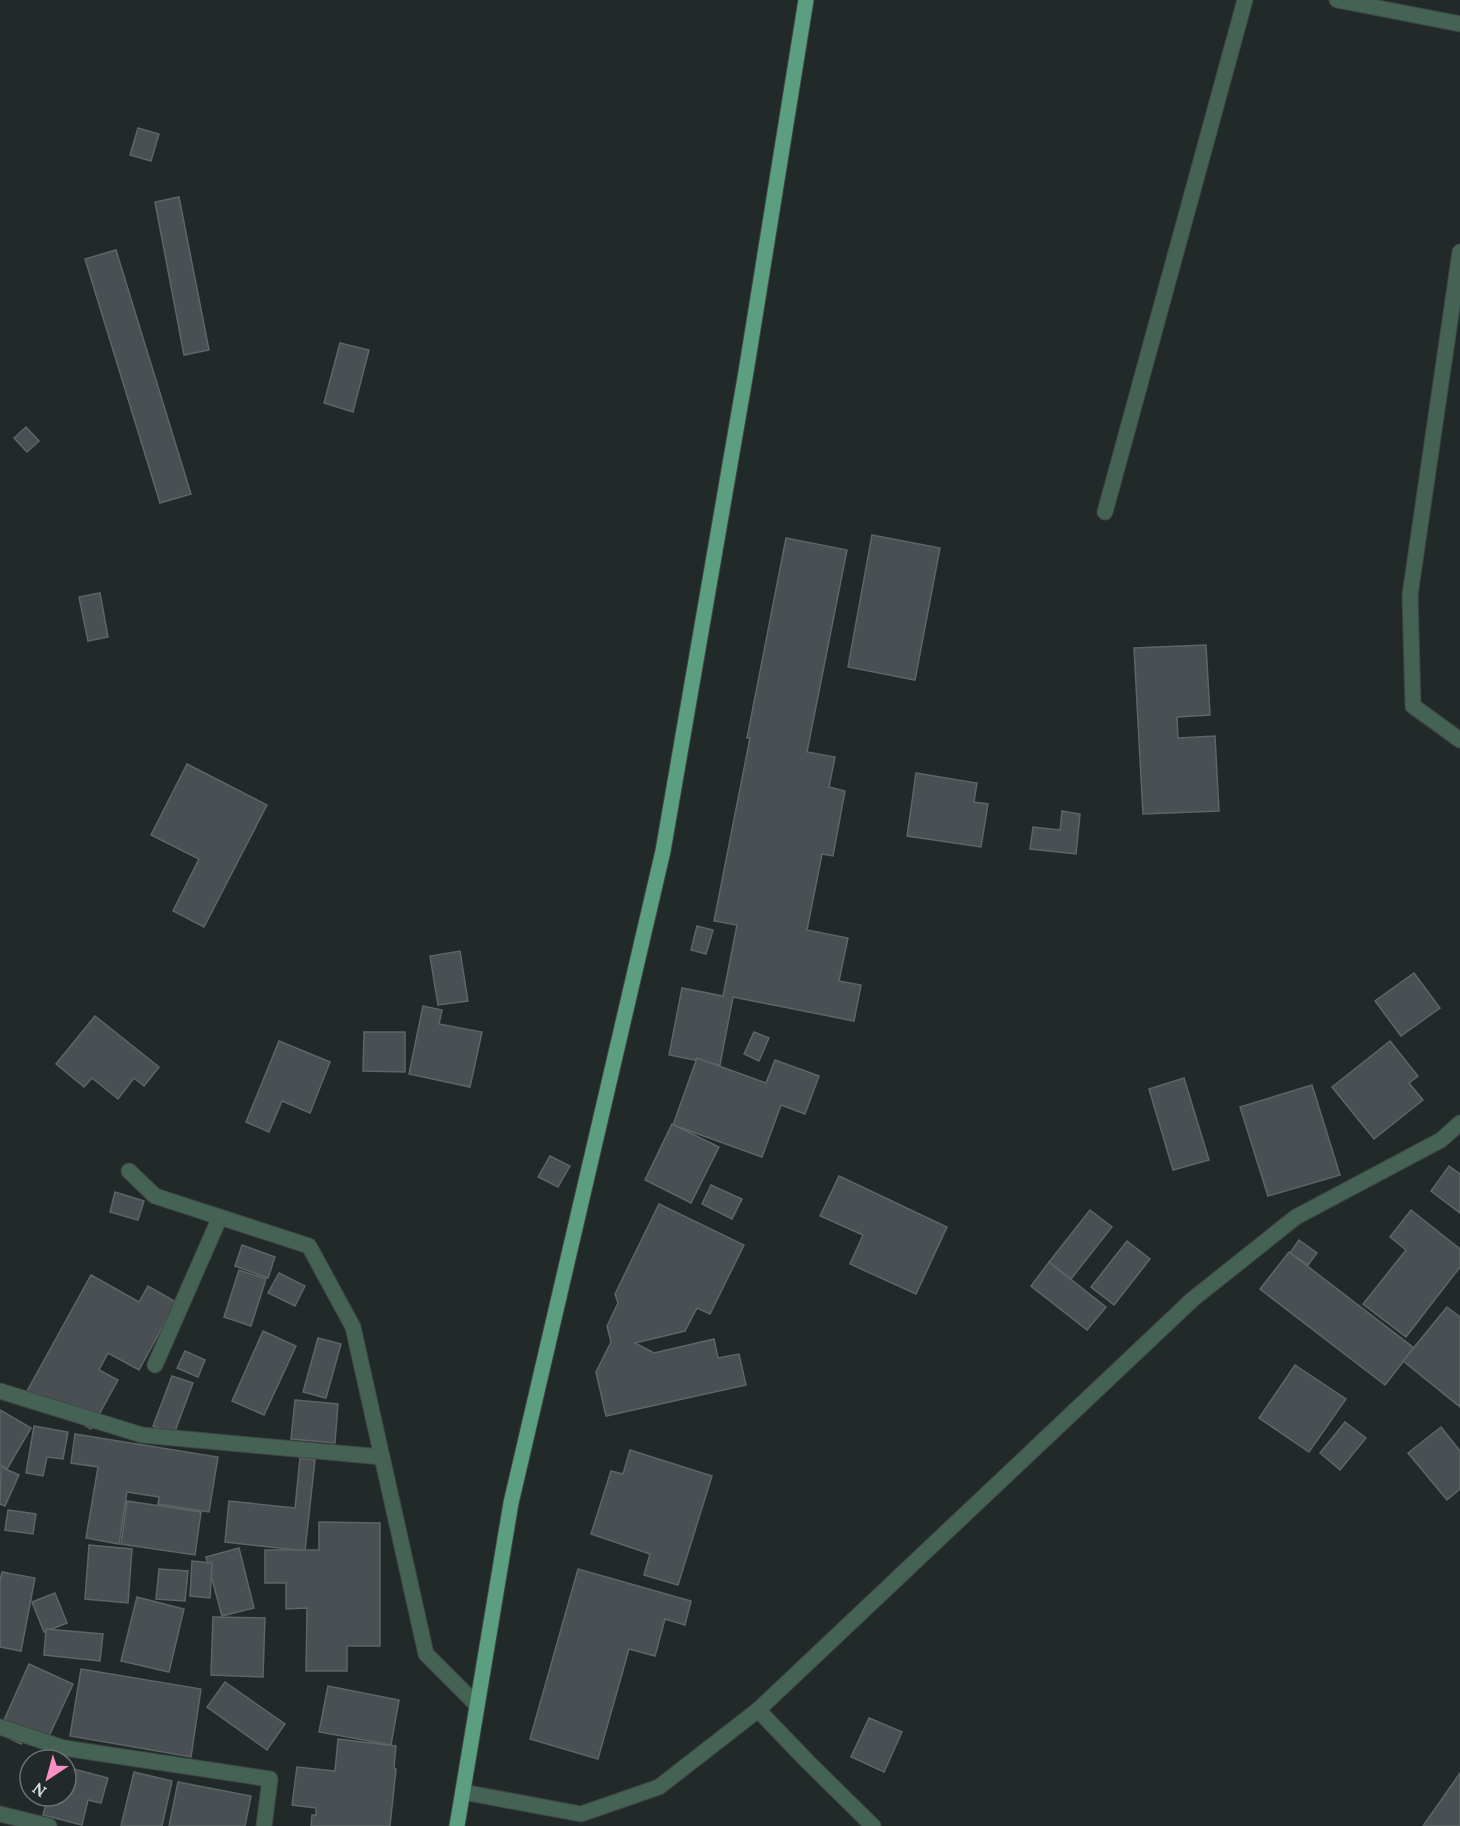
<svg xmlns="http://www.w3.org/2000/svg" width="1460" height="1826" viewBox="0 0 1460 1826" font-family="Lora,serif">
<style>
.building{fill:#494f52;stroke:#5e6567;stroke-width:1.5}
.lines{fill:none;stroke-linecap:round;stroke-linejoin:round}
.minor-casing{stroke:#3f4646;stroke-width:17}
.primary-casing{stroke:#3f4646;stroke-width:17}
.minor{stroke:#456354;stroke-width:15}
.primary{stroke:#5c9f80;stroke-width:15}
</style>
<rect width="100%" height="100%" fill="#222929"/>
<g class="building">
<polygon points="138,128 159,134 151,161 130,155"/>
<polygon points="179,197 209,350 184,355 155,202"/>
<polygon points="116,250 191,494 160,503 85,259"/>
<polygon points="340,343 369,350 353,412 324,403"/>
<polygon points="26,427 39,441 27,452 14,438"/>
<polygon points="872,535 940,548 915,680 848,667"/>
<polygon points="786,538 847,550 807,752 835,757 829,787 845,791 833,856 822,854 807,930 848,938 839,981 861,985 854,1021 733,997 720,1065 669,1055 682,988 723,996 737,925 714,921 750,738 747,738"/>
<polygon points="100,593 108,637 88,641 79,597"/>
<polygon points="1206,645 1210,715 1177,717 1178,738 1215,736 1219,811 1143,814 1134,648"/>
<polygon points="187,764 267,805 204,927 173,911 199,859 151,835"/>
<polygon points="916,773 977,783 974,802 988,804 981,847 907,836"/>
<polygon points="1062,811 1080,814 1076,854 1030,849 1033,827 1060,830"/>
<polygon points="697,926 713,930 706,954 691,950"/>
<polygon points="460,951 468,1001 438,1005 430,956"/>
<polygon points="1414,973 1440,1008 1401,1036 1375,1001"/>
<polygon points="423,1006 442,1010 439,1024 482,1032 470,1087 409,1074"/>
<polygon points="95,1016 159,1067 144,1086 134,1078 118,1099 92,1078 84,1087 56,1064"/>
<polygon points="364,1032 405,1032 405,1072 363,1071"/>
<polygon points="754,1032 769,1038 759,1061 744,1054"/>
<polygon points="279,1041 330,1062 310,1113 282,1101 269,1132 246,1122"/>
<polygon points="1390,1041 1418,1076 1409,1083 1423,1100 1374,1139 1332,1087"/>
<polygon points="697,1058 766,1083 775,1060 819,1076 805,1114 781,1105 762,1157 673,1125"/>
<polygon points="1184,1078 1209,1160 1173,1170 1149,1089"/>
<polygon points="1312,1085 1340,1175 1268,1196 1240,1107"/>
<polygon points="672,1124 719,1147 691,1203 645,1180"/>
<polygon points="550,1156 570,1166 558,1187 538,1177"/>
<polygon points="1449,1166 1460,1174 1460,1213 1431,1191"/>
<polygon points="839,1176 947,1227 916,1294 850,1264 863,1235 820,1216"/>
<polygon points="711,1185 742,1199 732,1219 702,1204"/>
<polygon points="115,1192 144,1201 138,1220 110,1212"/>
<polygon points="659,1204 744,1245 710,1314 697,1308 685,1331 635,1343 654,1353 714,1339 718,1358 739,1354 746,1385 606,1416 596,1372 611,1342 607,1326 618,1303 615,1294"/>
<polygon points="1090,1210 1112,1227 1071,1279 1049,1262"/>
<polygon points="1411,1210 1460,1249 1460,1267 1406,1337 1363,1304 1406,1250 1390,1237"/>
<polygon points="1299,1240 1317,1253 1308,1265 1290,1253"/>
<polygon points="1127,1241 1150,1259 1114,1305 1091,1287"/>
<polygon points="242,1245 275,1257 268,1278 235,1266"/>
<polygon points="1289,1252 1414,1348 1385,1385 1260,1289"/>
<polygon points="1049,1262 1106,1307 1087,1330 1031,1286"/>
<polygon points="239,1270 266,1279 251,1326 224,1317"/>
<polygon points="279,1273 305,1286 295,1306 268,1293"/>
<polygon points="91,1275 139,1302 148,1286 176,1302 139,1370 108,1353 99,1370 118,1380 91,1429 26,1393"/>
<polygon points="1447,1307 1460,1317 1460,1407 1403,1361"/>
<polygon points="263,1331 296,1346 264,1415 232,1401"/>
<polygon points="318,1338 341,1344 326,1398 303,1392"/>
<polygon points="185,1351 205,1360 198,1377 177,1368"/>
<polygon points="1295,1365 1346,1399 1309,1452 1259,1418"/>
<polygon points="172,1376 193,1383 174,1434 153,1426"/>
<polygon points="295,1400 338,1404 335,1443 291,1439"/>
<polygon points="0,1410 31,1428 7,1469 0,1465"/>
<polygon points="1345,1422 1366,1438 1340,1470 1320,1453"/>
<polygon points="34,1426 68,1432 63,1459 47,1457 43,1476 26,1473"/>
<polygon points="1441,1427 1460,1451 1460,1489 1447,1500 1408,1453"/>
<polygon points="75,1434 218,1457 209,1512 158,1504 159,1497 127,1492 119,1544 86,1538 98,1467 71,1463"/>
<polygon points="630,1450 712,1476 678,1585 644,1575 650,1554 591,1534 611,1471 623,1474"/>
<polygon points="300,1458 315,1460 305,1551 225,1542 229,1501 295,1508"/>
<polygon points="1,1467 19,1475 5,1506 0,1504"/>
<polygon points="127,1501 201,1512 195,1555 121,1544"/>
<polygon points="8,1510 36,1514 33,1534 5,1530"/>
<polygon points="319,1522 380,1523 380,1646 347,1646 347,1671 306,1671 307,1608 286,1609 286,1583 265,1583 265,1550 319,1550"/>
<polygon points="89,1545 132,1549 128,1603 85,1599"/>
<polygon points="239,1548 254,1608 222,1616 206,1557"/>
<polygon points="192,1561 212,1563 210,1598 190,1596"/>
<polygon points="159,1569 188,1571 185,1601 156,1599"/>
<polygon points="578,1569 691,1601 685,1625 665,1619 655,1656 629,1649 598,1759 530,1739"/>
<polygon points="2,1572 35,1578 21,1651 0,1647 0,1581"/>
<polygon points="55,1593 67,1623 44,1632 32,1602"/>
<polygon points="137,1597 184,1609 169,1672 121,1661"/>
<polygon points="213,1617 265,1618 263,1677 211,1675"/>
<polygon points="46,1629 103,1634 100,1661 44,1655"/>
<polygon points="29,1664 73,1684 44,1747 24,1738 21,1744 0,1734 0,1729"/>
<polygon points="81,1669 201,1689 191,1757 70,1736"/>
<polygon points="225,1682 285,1724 267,1750 207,1707"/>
<polygon points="328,1686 399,1700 391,1745 319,1732"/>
<polygon points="869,1718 902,1732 884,1772 851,1757"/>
<polygon points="338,1739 396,1746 394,1768 396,1769 390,1826 311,1826 312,1815 316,1815 316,1808 292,1805 297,1767 335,1771"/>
<polygon points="66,1767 108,1778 101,1803 88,1800 82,1825 43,1815 48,1796 66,1796"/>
<polygon points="134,1772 172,1781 162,1826 121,1826"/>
<polygon points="1460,1773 1460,1826 1423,1826"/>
<polygon points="178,1782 251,1796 245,1826 169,1826"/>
</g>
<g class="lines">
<defs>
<g id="minor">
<polyline points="1337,0 1460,24"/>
<polyline points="1460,252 1410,595 1413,706 1460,740"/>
<polyline points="1105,512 1245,0"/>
<polyline points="129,1171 155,1196 309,1246 353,1327 426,1654 477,1705"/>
<polyline points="155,1365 220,1217"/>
<polyline points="0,1391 142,1435 382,1457"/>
<polyline points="758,1710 808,1762 873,1826"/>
<polyline points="0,1727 64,1748 270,1779 264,1826"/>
<polyline points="463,1792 581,1814 659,1787 758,1710 1193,1299 1296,1217 1441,1140 1460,1123"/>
<polyline points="0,1814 49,1826"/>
</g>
<polyline id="primary" points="457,1826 511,1503 663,851 746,372 806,0"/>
</defs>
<use href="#minor" class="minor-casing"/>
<use href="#primary" class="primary-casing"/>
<use href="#minor" class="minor"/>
<use href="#primary" class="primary"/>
</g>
<g transform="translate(48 1778) rotate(216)"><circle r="28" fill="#222929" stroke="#6b7171" stroke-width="1.5"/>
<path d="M0-4.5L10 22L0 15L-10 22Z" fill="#fc8fc3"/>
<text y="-9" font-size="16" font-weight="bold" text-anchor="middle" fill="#d8dcdc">N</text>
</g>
</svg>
